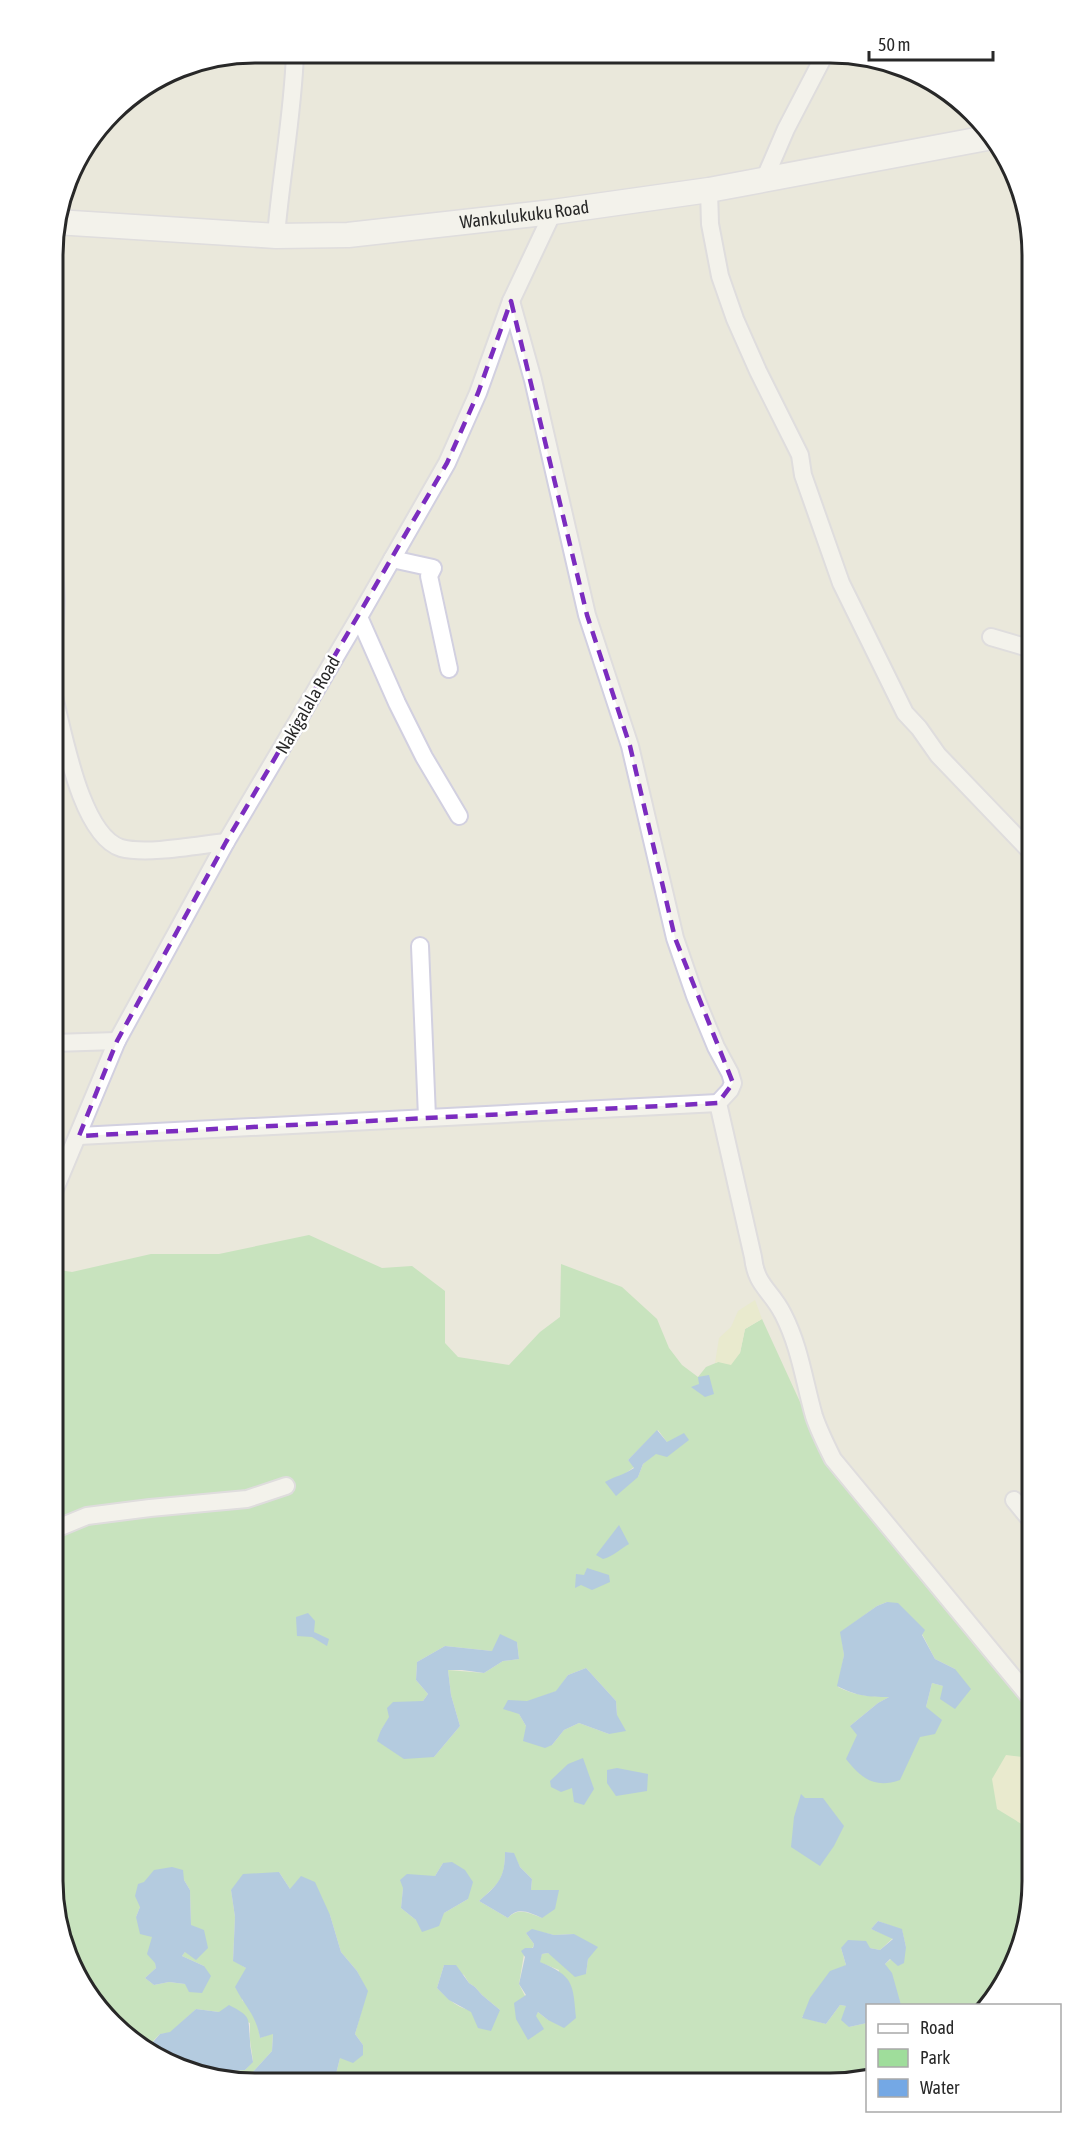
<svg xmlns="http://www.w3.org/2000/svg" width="1085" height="2136" viewBox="0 0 1085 2136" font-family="'Asap Condensed',sans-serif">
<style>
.green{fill:#9fdd9b;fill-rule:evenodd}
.sand{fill:#e8edbf}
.water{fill:#74a8e5}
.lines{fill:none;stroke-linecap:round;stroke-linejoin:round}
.street-casing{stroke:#d2d0e0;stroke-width:20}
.secondary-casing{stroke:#d2d0e0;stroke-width:27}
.street{stroke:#fff;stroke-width:16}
.secondary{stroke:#fff;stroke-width:24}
.marked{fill:none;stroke:#7b2cbf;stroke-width:4.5;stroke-dasharray:12 8;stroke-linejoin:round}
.labels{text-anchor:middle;stroke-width:5;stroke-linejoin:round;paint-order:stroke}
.street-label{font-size:18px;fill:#282828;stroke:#fff}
.rim{fill:none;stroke:#282828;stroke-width:3}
</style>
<rect width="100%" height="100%" fill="#eae8db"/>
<path class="green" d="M309,1235L382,1268L412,1266L445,1291V1343L458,1357L509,1365L540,1332L560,1317L561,1264L622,1287L657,1319L669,1348L682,1365L698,1377L706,1367L740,1353L745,1329L762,1319L833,1474L1032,1705V1758L1006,1756L1027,1828L1032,1825V1895L1017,1958L990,2006L901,2005L885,1964L906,1947L902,1930L878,1921L871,1929L893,1938L880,1950L870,1948H841L846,1965L802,2017L826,2024L840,2005L846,2006L849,2027L867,2023V2077L830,2083L343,2082L335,2078L340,2058L363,2045L355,2034L367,1991L357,1971L341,1952L330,1915L290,1889L279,1872L231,1890L235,1917L233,1960L246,1968L242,2000C253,2009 258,2023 260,2038L273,2033L272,2051L251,2074L232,2082L218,2079L229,2071L245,2070L253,2061L250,2040V2023L219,2012L196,2009L170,2033L160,2034L152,2042L156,2051L154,2055L122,2034L63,1946L53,1881V1269L72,1272L151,1254H219ZM658,1430L667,1442L643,1464L638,1477L616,1476H622L634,1467L628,1460ZM887,1602L922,1634L935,1659L955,1669L943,1686L932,1683L926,1707L850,1726L878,1703L891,1696C871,1697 856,1696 838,1687L844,1655L841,1632L877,1606ZM517,1642L519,1659L503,1661L484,1673L448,1670L451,1695L460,1726L434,1757H422L381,1730L390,1717L423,1701L428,1694L416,1680L417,1662L445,1646L492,1651ZM586,1668L616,1701L617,1715L609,1734L579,1723L564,1730L552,1745L526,1726L519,1714L527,1702L557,1691L568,1675ZM505,1852L513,1853L520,1867L532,1879L531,1890L542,1918C529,1913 518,1907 508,1918L479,1901C498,1884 505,1880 505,1852ZM443,1863L468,1899L444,1913L416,1920L401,1908L403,1888L435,1876ZM184,1880L190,1890L191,1925L185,1952L182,1956L204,1966L185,1984L169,1982L154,1985L145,1978L156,1968L152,1937L136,1917L140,1907ZM532,1930L554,1935L574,1934L588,1959L586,1974L548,1953L542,1954L539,1962L559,1970L548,2020L538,2012L535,2016L519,1984L525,1948L532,1949L534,1944L526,1933ZM444,1965L464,1975L469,1983L475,1987L482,1995L500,2010C467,2012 461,2012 437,1988Z"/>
<g class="sand">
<polygon points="755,1300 762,1319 745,1329 740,1353 731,1365 718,1362 715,1363 719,1338 731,1327 738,1311"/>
<polygon points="1006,1755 1032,1758 1032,1825 1028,1828 997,1809 992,1779"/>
</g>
<g class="water">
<polygon points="709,1375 714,1394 705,1397 691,1387 699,1384 698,1377"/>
<path d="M657,1430L667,1442L684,1433L689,1440L667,1457L656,1454L643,1464L638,1477L616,1496L605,1482C615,1476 624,1475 634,1468L628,1460Z"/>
<path d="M619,1525L629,1544C620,1549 612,1557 603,1559L596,1555Z"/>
<polygon points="587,1568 609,1575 610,1582 592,1590 581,1585 575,1588 576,1574 584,1575"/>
<path d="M887,1602L898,1603L925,1630L922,1635L935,1659L955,1669L971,1689L955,1709L940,1699L943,1686L932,1683L926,1707L942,1720L935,1734L920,1737L900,1780C874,1789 861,1778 846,1759L857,1735L850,1726L878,1703L889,1697C868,1697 857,1696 837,1686L844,1655L840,1632L877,1606Z"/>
<polygon points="308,1613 315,1621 314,1632 329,1639 327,1646 312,1637 297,1636 296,1617"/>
<polygon points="500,1634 517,1642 519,1659 503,1661 484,1673 462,1670 448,1670 451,1695 460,1726 434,1757 404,1759 377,1741 381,1730 389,1717 387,1708 393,1702 423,1701 428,1694 416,1680 417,1662 445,1646 492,1651"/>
<polygon points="586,1668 616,1701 617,1715 626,1731 609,1734 579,1723 564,1730 552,1745 545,1748 523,1741 526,1726 519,1714 503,1709 508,1700 527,1701 556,1691 568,1675"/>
<polygon points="583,1758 594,1789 584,1805 574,1802 572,1788 561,1792 551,1787 550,1781 568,1764"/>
<polygon points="617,1768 648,1774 647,1791 616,1796 607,1783 607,1770"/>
<polygon points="801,1794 805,1798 823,1798 844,1826 834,1846 820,1866 791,1847 794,1817"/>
<path d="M505,1852L514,1853L520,1867L532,1879L531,1890H559L555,1909L542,1918C530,1913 518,1906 508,1918L479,1901C498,1885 505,1878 505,1852Z"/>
<polygon points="452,1862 465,1870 473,1882 468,1899 444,1913 439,1926 422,1932 416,1920 401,1908 403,1888 400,1880 407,1874 435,1876 443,1863"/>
<polygon points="172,1867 183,1870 184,1880 190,1890 191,1925 204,1930 208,1948 196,1960 185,1952 182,1956 204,1966 211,1976 202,1993 189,1992 185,1984 169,1982 154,1985 145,1978 156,1968 155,1963 147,1954 152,1937 140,1934 136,1917 140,1907 135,1896 138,1884 144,1882 154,1870"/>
<path d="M279,1872L290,1889L301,1876L315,1882L330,1915L341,1952L357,1971L368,1991L355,2034L363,2045V2055L353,2063L340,2058L335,2078L343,2082H232L251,2074L272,2051L273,2034L260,2038C256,2014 245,2007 235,1987L246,1968L233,1961L235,1917L231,1890L243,1874Z"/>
<polygon points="878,1921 902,1929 906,1947 904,1963 898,1966 890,1959 885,1964 892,1973 901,2005 868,2006 867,2023 849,2027 841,2020 846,2006 840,2005 826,2024 802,2018 810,1998 830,1971 846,1965 841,1948 848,1940 866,1941 870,1948 880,1950 893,1939 871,1929"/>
<path d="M532,1929L554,1935L574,1934L598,1947L588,1959L586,1974L575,1977L548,1953L542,1954L540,1962C574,1976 573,1984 576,2018L564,2028L548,2020L538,2012L536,2016L544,2029L528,2040L516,2019L514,2003L526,1995L519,1984L525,1957L521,1951L525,1948H533L534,1944L526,1933Z"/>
<polygon points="444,1965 456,1965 469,1983 475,1987 482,1995 500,2010 491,2031 478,2028 471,2012 449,2000 437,1988"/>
<path d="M229,2005C252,2017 248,2017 250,2041C250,2048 252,2055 253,2062L245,2070L229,2071L218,2079L166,2063L154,2055L156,2051L152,2043L160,2034L170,2032L196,2009L219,2012Z"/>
</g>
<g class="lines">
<defs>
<g id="street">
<polyline points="764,180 786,129 824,56"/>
<polyline points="709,190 710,224 720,276 735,319 758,371 800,455 803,475 841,583 905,713 919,728 938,755 1032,853"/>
<path d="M276,236C281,175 293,114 295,53"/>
<path d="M511,301L533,380L587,615L630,746L675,938L695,996L716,1047L730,1073L733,1083L730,1090L718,1103L753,1257C756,1286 771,1290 783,1314C800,1347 804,1381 814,1416C819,1431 826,1445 833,1459L1032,1700"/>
<polyline points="392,559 433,568 429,576 449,669"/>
<polyline points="359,617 397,703 424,757 459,816"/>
<polyline points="54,636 56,601 54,563"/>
<polyline points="991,637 1032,649"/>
<path d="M54,697C64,735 81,835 121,848C148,855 198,845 226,842"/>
<polyline points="420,946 427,1117"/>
<polyline points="53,1043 117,1041"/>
<polyline points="79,1136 718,1103"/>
<polyline points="53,1194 117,1041 226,842 359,617 447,463 478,393 511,301 553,212"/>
<polyline points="1014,1500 1032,1522"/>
<polyline points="53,1530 87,1516 150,1508 247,1499 286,1486"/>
</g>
<g id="secondary">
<path id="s1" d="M56,222L276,236L348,235L553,212L709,190L987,138"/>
</g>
</defs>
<use href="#street" class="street-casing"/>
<use href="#secondary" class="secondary-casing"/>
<use href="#street" class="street"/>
<use href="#secondary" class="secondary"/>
</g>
<path d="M0 0H1085V2136H0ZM511,301L587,615L630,746L675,938L733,1083L718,1103L79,1136L117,1041L226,842L447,463L478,393Z" fill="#eae8db" fill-opacity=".55" fill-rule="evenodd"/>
<path class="marked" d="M511,301L587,615L630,746L675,938L733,1083L718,1103L79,1136L117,1041L226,842L447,463L478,393Z"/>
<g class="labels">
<g class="street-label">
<text dy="6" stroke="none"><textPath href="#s1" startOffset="470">Wankulukuku Road</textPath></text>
<text transform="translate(308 705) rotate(-60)" y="6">Nakigalala Road</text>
</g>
</g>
<path d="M0 0H1085V2136H0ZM255 63H830A192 192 0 0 1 1022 255V1881A192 192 0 0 1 830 2073H255A192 192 0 0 1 63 1881V255A192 192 0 0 1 255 63Z" fill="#fff" fill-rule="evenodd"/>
<path class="rim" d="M255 63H830A192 192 0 0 1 1022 255V1881A192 192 0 0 1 830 2073H255A192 192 0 0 1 63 1881V255A192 192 0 0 1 255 63Z"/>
<rect x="866" y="2004" width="195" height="108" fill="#ffffff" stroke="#a9a9a9" stroke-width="1.5"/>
<rect x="878" y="2024" width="30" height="9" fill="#ffffff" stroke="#a9a9a9" stroke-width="1.5"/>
<text x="920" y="2034" font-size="18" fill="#282828">Road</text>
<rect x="878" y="2049" width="30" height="18" fill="#9fdd9b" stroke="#a9a9a9" stroke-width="1.5"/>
<text x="920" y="2064" font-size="18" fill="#282828">Park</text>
<rect x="878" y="2079" width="30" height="18" fill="#74a8e5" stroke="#a9a9a9" stroke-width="1.5"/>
<text x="920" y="2094" font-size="18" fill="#282828">Water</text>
<path d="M869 51v9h124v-9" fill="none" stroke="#282828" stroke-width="3"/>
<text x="878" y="51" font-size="18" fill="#282828" stroke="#ffffff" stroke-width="4.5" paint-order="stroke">50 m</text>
</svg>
